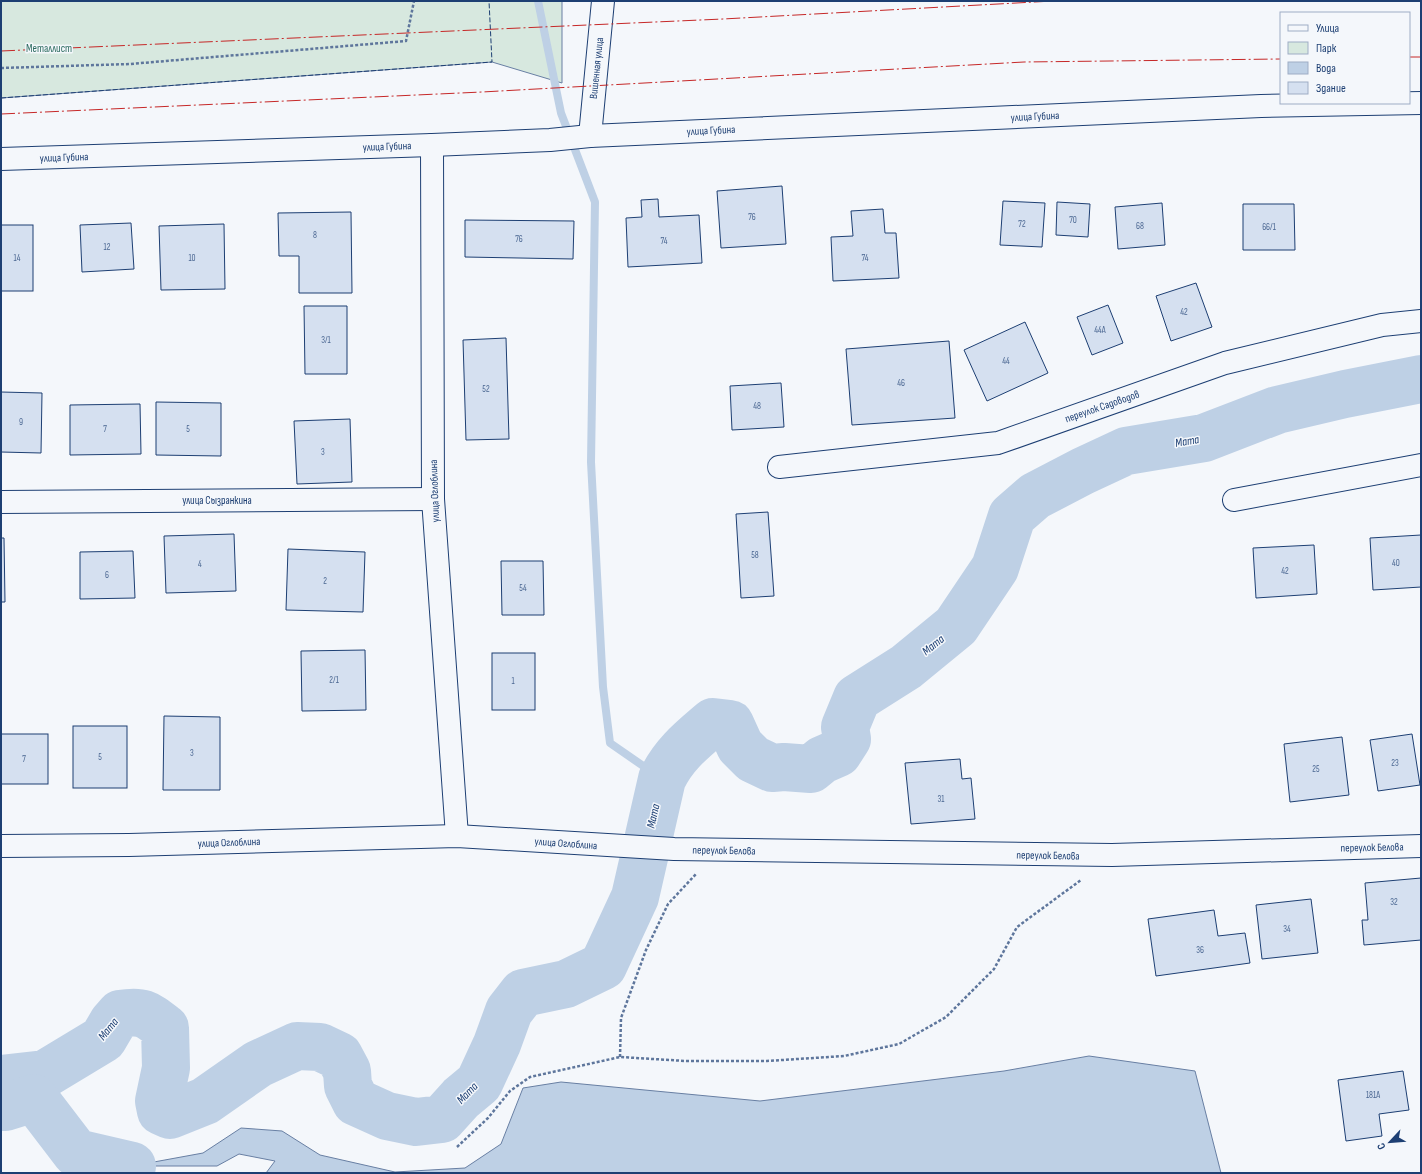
<svg xmlns="http://www.w3.org/2000/svg" width="1422" height="1174" viewBox="0 0 1422 1174" font-family="'Sofia Sans Condensed',sans-serif">
<style>
.green{fill:#d7e8df;stroke:#687fa3}
.water{fill:#bed0e5;stroke:#687fa3}
.lines{fill:none;stroke-linecap:round;stroke-linejoin:round}
.stream{stroke:#bed0e5;stroke-width:8}
.river{stroke:#bed0e5;stroke-width:48}
.building{fill:#d5e0f0;stroke:#1d3f73}
.street-casing{stroke:#1d3f73;stroke-width:24}
.path{stroke:#5e769c;stroke-width:2.5;stroke-dasharray:3 2;stroke-linecap:butt}
.street{stroke:#f4f7fb;stroke-width:22}
.fence{stroke:#1d3f73;stroke-width:1;stroke-dasharray:5 2;stroke-linecap:butt}
.power{stroke:#c62828;stroke-width:1;stroke-dasharray:14 3 2 3;stroke-linecap:butt}
.labels{text-anchor:middle;stroke-width:3;stroke-linejoin:round;paint-order:stroke}
.number-label{font-size:9px;fill:#4b6792}
.park-label{font-size:11px;fill:#2c6c60;stroke:#f4f7fb}
.street-label{font-size:11px;fill:#1d3f73;stroke:#f4f7fb}
.water-label{font-size:12px;font-style:italic;fill:#1d3f73;stroke:#f4f7fb}
</style>
<rect width="100%" height="100%" fill="#f4f7fb"/>
<polygon class="green" points="1,1 562,1 562,83 492,62 1,98"/>
<polygon class="water" points="1089,1056 1195,1071 1221,1173 266,1173 275,1161 239,1154 217,1166 132,1166 203,1153 241,1128 282,1131 320,1155 395,1172 465,1168 501,1144 523,1088 561,1082 760,1101 1004,1071"/>
<g class="lines">
<polyline class="stream" points="538,1 561,113 595,202 591,462 603,687 610,743 662,779"/>
<g class="river">
<path d="M1,1079L45,1074L103,1039L113,1022L120,1014C143,1010 147,1014 165,1028L166,1068L159,1101L161,1111L170,1115L205,1101L258,1064L297,1046L320,1047L339,1056L347,1071L348,1086L356,1102L387,1116L416,1122L442,1119L461,1098L479,1083L497,1044L509,1011L523,993L566,984L603,966L635,897L662,779C674,754 692,740 713,722L730,724L740,746L753,759L772,768L784,767L811,769L822,760L838,753L847,739L845,727L857,698L906,667L956,626L995,568L1012,516L1035,496L1083,471L1126,451L1204,438L1277,410L1345,394L1421,379"/>
<polyline points="1,1106 5,1107 34,1098 76,1153 132,1166"/>
</g>
</g>
<g class="building">
<polygon points="782,186 786,244 721,248 717,191"/>
<polygon points="658,199 659,217 699,215 702,263 628,267 626,218 642,217 641,200"/>
<polygon points="1003,201 1045,203 1042,247 1000,245"/>
<polygon points="1057,202 1090,204 1088,237 1056,235"/>
<polygon points="1162,203 1165,245 1118,249 1115,207"/>
<polygon points="1243,204 1294,204 1295,250 1243,250"/>
<polygon points="883,209 885,233 896,233 899,278 833,281 831,237 853,236 851,211"/>
<polygon points="351,212 352,293 299,293 299,256 279,256 278,213"/>
<polygon points="465,220 574,221 573,259 465,257"/>
<polygon points="131,223 134,269 82,272 80,225"/>
<polygon points="224,224 225,289 161,290 159,226"/>
<rect x="1" y="225" width="32" height="66"/>
<polygon points="1196,283 1212,327 1171,341 1156,296"/>
<polygon points="1108,305 1123,343 1092,355 1077,317"/>
<polygon points="304,306 347,306 347,374 305,374"/>
<polygon points="1025,322 1048,373 987,401 964,350"/>
<polygon points="506,338 509,439 466,440 463,340"/>
<polygon points="949,341 955,418 852,425 846,349"/>
<polygon points="781,383 784,427 732,430 730,386"/>
<polygon points="1,392 42,393 41,453 1,452"/>
<polygon points="156,402 221,403 221,456 156,455"/>
<polygon points="140,404 141,454 70,455 70,405"/>
<polygon points="350,419 352,482 297,484 294,421"/>
<polygon points="768,512 774,596 741,598 736,514"/>
<polygon points="234,534 236,591 166,593 164,536"/>
<polygon points="1421,535 1421,587 1373,590 1370,538"/>
<polygon points="1,538 4,538 5,602 1,602"/>
<polygon points="1314,545 1317,594 1256,598 1253,548"/>
<polygon points="288,549 365,552 363,612 286,610"/>
<polygon points="133,551 135,598 80,599 80,552"/>
<polygon points="501,561 543,561 544,615 502,615"/>
<polygon points="365,650 366,710 302,711 301,651"/>
<rect x="492" y="653" width="43" height="57"/>
<polygon points="164,716 220,717 220,790 163,790"/>
<rect x="73" y="726" width="54" height="62"/>
<rect x="1" y="734" width="47" height="50"/>
<polygon points="1412,734 1420,785 1378,791 1370,740"/>
<polygon points="1342,737 1349,795 1290,802 1284,744"/>
<polygon points="960,759 962,779 971,778 975,819 911,824 905,763"/>
<polygon points="1421,878 1421,940 1364,945 1362,920 1368,920 1365,883"/>
<polygon points="1311,899 1318,953 1262,959 1256,905"/>
<polygon points="1214,910 1218,936 1245,933 1250,963 1156,976 1148,919"/>
<polygon points="1403,1071 1409,1110 1379,1114 1382,1136 1346,1141 1338,1080"/>
</g>
<g class="lines">
<defs>
<g id="street">
<polyline points="590,136 603,1"/>
<polyline points="432,145 433,499 457,836"/>
<polyline points="1,159 432,145 550,140 590,136 1261,106 1421,103"/>
<polyline points="779,467 998,443 1225,363 1382,325 1421,321"/>
<polyline points="1234,500 1421,465"/>
<polyline points="1,502 433,499"/>
<polyline points="1,846 129,845 457,836 674,849 1112,855 1421,846"/>
</g>
</defs>
<use href="#street" class="street-casing"/>
<g class="path">
<polyline points="1,68 130,64 406,41 414,1"/>
<polyline points="620,1057 621,1018 646,950 668,904 696,874"/>
<polyline points="457,1147 488,1118 510,1091 530,1077 620,1057 686,1061 767,1061 844,1056 899,1044 946,1017 994,969 1017,927 1081,880"/>
</g>
<use href="#street" class="street"/>
<polyline class="fence" points="1,98 492,62 489,1"/>
<g class="power">
<polyline points="1,51 723,19 1053,1"/>
<polyline points="1409,57 1421,57"/>
<polyline points="1,114 482,92 1024,62 1281,59"/>
</g>
</g>
<g class="labels">
<g class="number-label">
<text x="752" y="220">76</text>
<text x="1073" y="223">70</text>
<text x="1022" y="227">72</text>
<text x="1140" y="229">68</text>
<text x="1269" y="230">66/1</text>
<text x="315" y="238">8</text>
<text x="519" y="242">76</text>
<text x="664" y="244">74</text>
<text x="107" y="250">12</text>
<text x="17" y="261">14</text>
<text x="192" y="261">10</text>
<text x="865" y="261">74</text>
<text x="1184" y="315">42</text>
<text x="1100" y="333">44А</text>
<text x="326" y="343">3/1</text>
<text x="1006" y="364">44</text>
<text x="901" y="386">46</text>
<text x="486" y="392">52</text>
<text x="757" y="409">48</text>
<text x="21" y="425">9</text>
<text x="105" y="432">7</text>
<text x="188" y="432">5</text>
<text x="323" y="455">3</text>
<text x="755" y="558">58</text>
<text x="1396" y="566">40</text>
<text x="200" y="567">4</text>
<text x="1285" y="574">42</text>
<text x="107" y="578">6</text>
<text x="325" y="584">2</text>
<text x="523" y="591">54</text>
<text x="334" y="683">2/1</text>
<text x="513" y="684">1</text>
<text x="192" y="756">3</text>
<text x="100" y="760">5</text>
<text x="24" y="762">7</text>
<text x="1395" y="766">23</text>
<text x="1316" y="772">25</text>
<text x="941" y="802">31</text>
<text x="1394" y="905">32</text>
<text x="1287" y="932">34</text>
<text x="1200" y="953">36</text>
<text x="1373" y="1098">181А</text>
</g>
<g class="park-label">
<text x="49" y="52">Металлист</text>
</g>
<g class="street-label">
<text transform="translate(596 68) rotate(-84)" y="4">Вишенная улица</text>
<text transform="translate(1035 116) rotate(-3)" y="4">улица Губина</text>
<text transform="translate(711 130) rotate(-3)" y="4">улица Губина</text>
<text transform="translate(387 146) rotate(-2)" y="4">улица Губина</text>
<text transform="translate(64 157) rotate(-2)" y="4">улица Губина</text>
<text transform="translate(1102 406) rotate(-19)" y="4">переулок Садоводов</text>
<text transform="translate(434 491) rotate(-92)" y="4">улица Оглоблина</text>
<text x="217" y="504">улица Сызранкина</text>
<text transform="translate(229 842) rotate(-2)" y="4">улица Оглоблина</text>
<text transform="translate(566 843) rotate(4)" y="4">улица Оглоблина</text>
<text transform="translate(1372 847) rotate(-1)" y="4">переулок Белова</text>
<text transform="translate(724 850) rotate(1)" y="4">переулок Белова</text>
<text transform="translate(1048 855) rotate(1)" y="4">переулок Белова</text>
</g>
<g class="water-label">
<text transform="translate(1187 441) rotate(-10)" y="4">Мата</text>
<text transform="translate(933 645) rotate(-39)" y="4">Мата</text>
<text transform="translate(653 816) rotate(-77)" y="4">Мата</text>
<text transform="translate(108 1029) rotate(-51)" y="4">Мата</text>
<text transform="translate(467 1093) rotate(-46)" y="4">Мата</text>
</g>
</g>
<rect width="1422" height="1174" fill="none" stroke="#1d3f73" stroke-width="4"/>
<rect x="1280" y="12" width="130" height="92" fill="#f4f7fb" stroke="#9eadc5"/>
<rect x="1288" y="25" width="20" height="6" fill="#f4f7fb" stroke="#9eadc5"/>
<text x="1316" y="32" font-size="12" fill="#1d3f73">Улица</text>
<rect x="1288" y="42" width="20" height="12" fill="#d7e8df" stroke="#9eadc5"/>
<text x="1316" y="52" font-size="12" fill="#1d3f73">Парк</text>
<rect x="1288" y="62" width="20" height="12" fill="#bed0e5" stroke="#9eadc5"/>
<text x="1316" y="72" font-size="12" fill="#1d3f73">Вода</text>
<rect x="1288" y="82" width="20" height="12" fill="#d5e0f0" stroke="#9eadc5"/>
<text x="1316" y="92" font-size="12" fill="#1d3f73">Здание</text>
<g transform="translate(1390 1142) rotate(244)" stroke="#f4f7fb" stroke-width="3" paint-order="stroke">
<path d="M0-3L7 15L0 10L-7 15Z" fill="#1d3f73"/>
<text y="-6" font-size="11" font-weight="bold" text-anchor="middle" fill="#1d3f73">С</text>
</g>
</svg>
